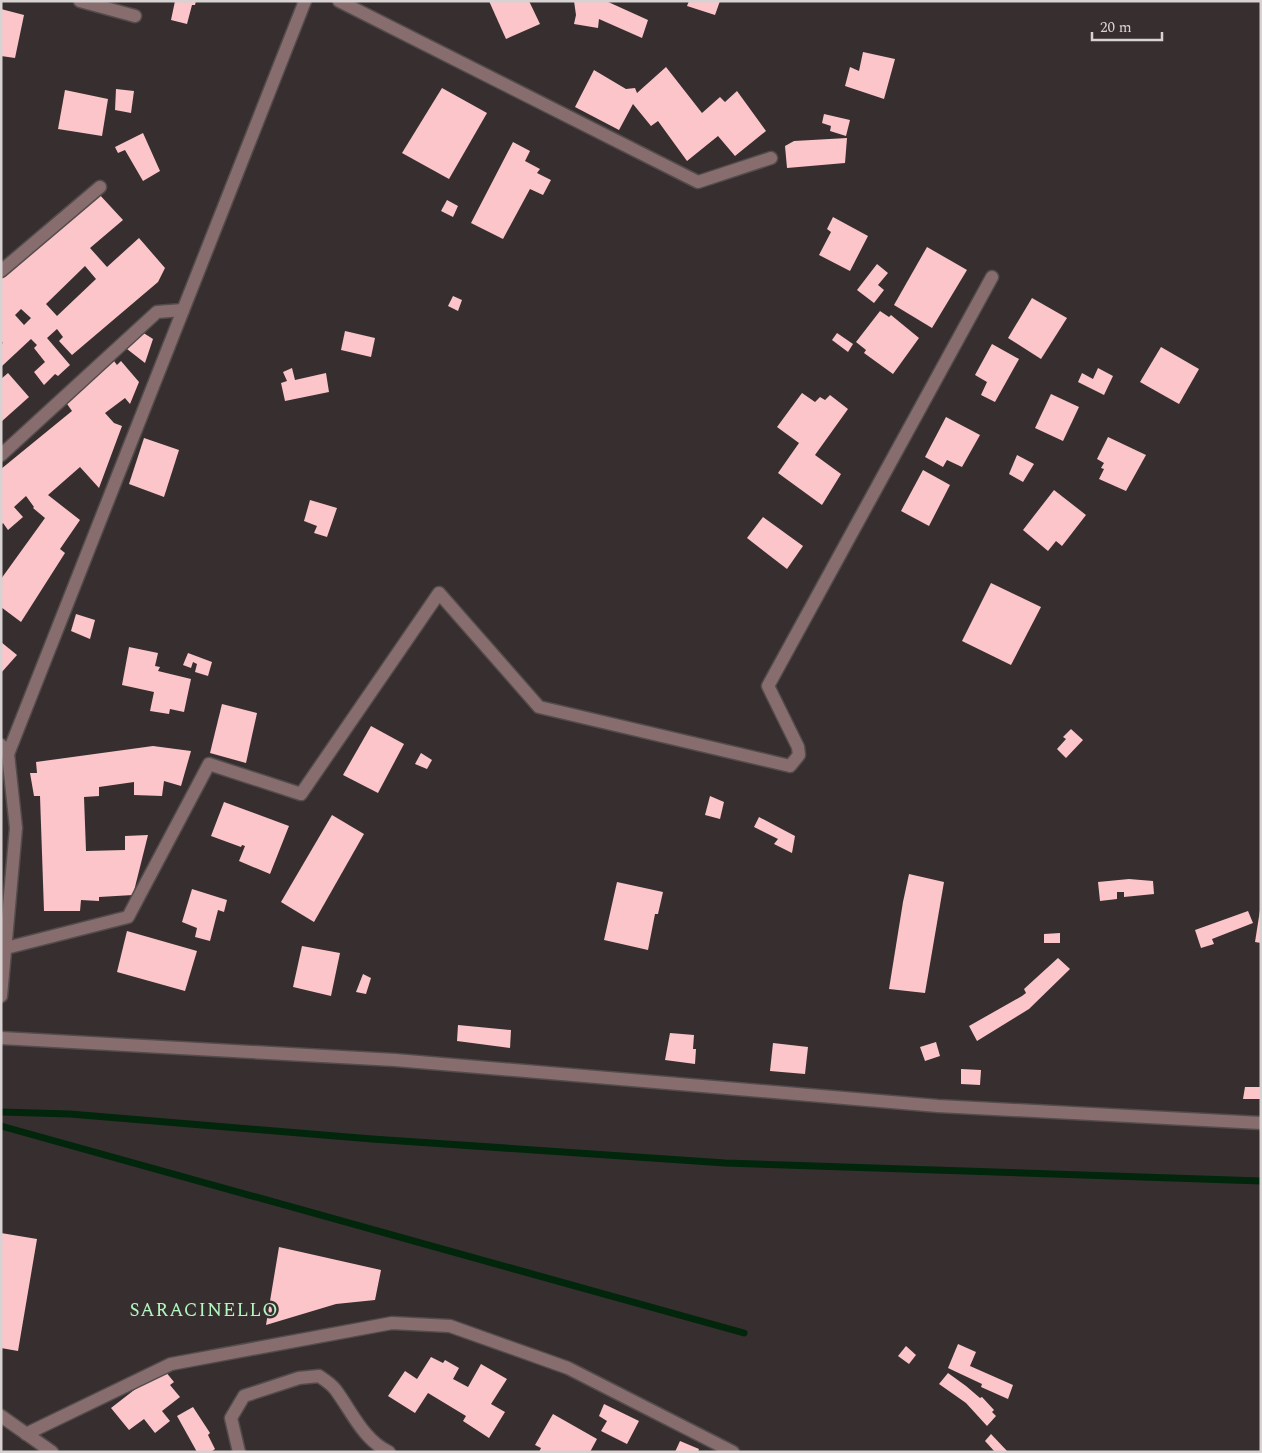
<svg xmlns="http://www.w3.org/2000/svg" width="1262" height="1453" viewBox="0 0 1262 1453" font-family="Spectral,serif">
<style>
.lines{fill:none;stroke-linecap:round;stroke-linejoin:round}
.stream{stroke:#02260c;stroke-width:7}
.building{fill:#fcc5c9;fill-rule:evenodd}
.minor-casing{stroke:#544c4c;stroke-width:15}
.minor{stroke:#886d6f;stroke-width:12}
.labels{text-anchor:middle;stroke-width:5;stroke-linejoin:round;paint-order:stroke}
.neighbourhood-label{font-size:19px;letter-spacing:1px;fill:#b3f6bf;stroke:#372f2f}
</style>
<rect width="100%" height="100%" fill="#372f2f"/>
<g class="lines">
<g class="stream">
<polyline points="1,1112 70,1114 372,1139 725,1163 1261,1181"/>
<polyline points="1,1126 744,1333"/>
</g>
</g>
<g class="building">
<polygon points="175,1 196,1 195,5 192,5 187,24 171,20"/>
<polygon points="489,1 529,1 540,24 506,39"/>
<polygon points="574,1 606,1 648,20 642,38 599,19 598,28 574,24 576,15"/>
<polygon points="689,1 720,1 715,15 687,6"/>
<polygon points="1,9 24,15 15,58 1,56"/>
<polygon points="863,52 895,59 884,99 845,86 850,67 859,71"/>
<polygon points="666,67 702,113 720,97 725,102 737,91 766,131 735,156 718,136 687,161 658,121 651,126 633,104 619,130 575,107 594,70 626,89 635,88 637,93"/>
<polygon points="442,88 487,113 449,179 402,153"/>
<polygon points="116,89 134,91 131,113 115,110"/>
<polygon points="65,90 108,99 102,136 58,129"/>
<polygon points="824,114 850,120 846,136 830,131 831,126 822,123"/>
<polygon points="143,133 160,171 143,181 125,150 118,153 115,147"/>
<polygon points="847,138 845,163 787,168 785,146 794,141"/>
<polygon points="513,142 530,151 525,161 540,169 537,173 551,180 543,195 530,189 503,239 471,223"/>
<path d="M98,193L123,220L90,248L107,267L139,238L165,268L158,282L72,355L59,341L63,337L57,329L47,338L70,365L58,376L55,374L44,385L34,372L45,362L34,348L37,345L31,339L1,367V344L3,343L1,341V279ZM85,266L96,279L57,316L46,304ZM21,309L31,318L24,325L15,315Z"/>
<polygon points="447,200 458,206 453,217 441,211"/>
<polygon points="833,217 868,236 850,271 819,255 831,232 827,229"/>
<polygon points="927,247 967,270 932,328 894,305"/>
<polygon points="877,264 888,273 878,285 884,290 874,303 857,290"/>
<polygon points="453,296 462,300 458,311 448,306"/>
<polygon points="1032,298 1067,318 1041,359 1008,338"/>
<polygon points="880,311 889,317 891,315 919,338 893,374 864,353 866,350 856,342"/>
<polygon points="345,331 375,338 371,357 341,350"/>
<polygon points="142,332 153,339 145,363 127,349"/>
<polygon points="837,333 853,344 848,352 832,340"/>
<polygon points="992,344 1019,359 995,402 981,395 987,382 975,375"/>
<polygon points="1161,347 1199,369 1179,404 1140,382"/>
<polygon points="114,361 117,365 121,361 139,382 130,404 125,398 105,413 114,423 122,426 99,488 80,467 48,495 80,520 60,549 65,553 21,622 1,607 1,579 45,518 33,508 34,507 26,496 14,507 23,517 8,530 3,523 1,525 1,469 72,411 65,401"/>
<polygon points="292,368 295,380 326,373 329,392 285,401 281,383 287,381 283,372"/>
<polygon points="1098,368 1113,376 1104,395 1078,382 1082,373 1093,379"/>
<polygon points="8,373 29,397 1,422 1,379"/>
<polygon points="802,393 815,402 820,397 825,400 830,395 848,409 815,455 841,474 822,505 778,473 799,443 777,427"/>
<polygon points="1051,394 1079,407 1063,441 1035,428"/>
<polygon points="946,417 980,435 962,467 947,460 943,467 925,457"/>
<polygon points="1108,437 1146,455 1126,491 1099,479 1104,469 1101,468 1104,463 1097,459"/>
<polygon points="144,438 179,450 164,497 129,484"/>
<polygon points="1017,455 1034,464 1023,482 1009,474"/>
<polygon points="923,470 950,485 929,526 901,511"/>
<polygon points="1054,490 1086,515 1062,546 1056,541 1048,551 1023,530"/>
<polygon points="310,500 337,508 327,537 314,533 317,526 304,521"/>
<polygon points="763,517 803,546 787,569 747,538"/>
<polygon points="991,583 1041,607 1011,665 962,641"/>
<polygon points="76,614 95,620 90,639 71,631"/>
<polygon points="1,642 17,655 1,673"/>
<polygon points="129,647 158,653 155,666 160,667 158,671 191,679 184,712 170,709 169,714 150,711 154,692 122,685"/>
<polygon points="188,653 212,662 208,676 195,672 197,664 193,662 191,668 183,665"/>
<polygon points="222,704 257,713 246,763 210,753"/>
<polygon points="371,726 404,744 378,793 343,775"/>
<polygon points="1071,729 1083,740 1066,758 1057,749 1066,739 1063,737"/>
<polygon points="153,746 191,751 181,786 164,781 162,796 134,795 134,782 99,787 99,796 84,797 86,851 125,850 125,836 148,835 133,895 99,897 99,901 81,900 80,911 44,911 40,796 34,796 30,773 37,773 36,762"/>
<polygon points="421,753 432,760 427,769 415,764"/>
<polygon points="710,796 724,802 720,819 705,815"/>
<polygon points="224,802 289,826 270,874 239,861 245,846 242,845 241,847 211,836"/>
<polygon points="332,815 364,834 314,922 281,902"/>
<polygon points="759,817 795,836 792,853 774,844 778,839 754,827"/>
<polygon points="909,874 944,882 925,993 889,989 903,902"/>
<polygon points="1129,879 1153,881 1154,894 1124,897 1124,892 1117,892 1117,899 1100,901 1098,882"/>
<polygon points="617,882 663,892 658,914 655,914 648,950 604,940"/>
<polygon points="192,889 227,900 224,912 218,910 210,941 195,937 197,928 182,922"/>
<polygon points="1260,910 1261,910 1261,943 1255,942"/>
<polygon points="1248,911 1253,923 1212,939 1214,944 1201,948 1195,930"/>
<polygon points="127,931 197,951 185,991 117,972"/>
<polygon points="1060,933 1060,943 1044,943 1044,934"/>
<polygon points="302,946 340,953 331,996 293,987"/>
<polygon points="1058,958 1070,969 1029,1009 977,1041 969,1026 1022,996 1026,993 1024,989"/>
<polygon points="363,974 371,978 366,994 356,992"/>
<polygon points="458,1025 511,1030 510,1048 457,1041"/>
<polygon points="670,1033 694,1035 693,1049 696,1049 695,1064 665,1060"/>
<polygon points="936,1042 940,1056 925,1061 920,1047"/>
<polygon points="773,1043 808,1047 805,1074 770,1071"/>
<polygon points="961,1069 981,1070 980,1085 961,1084"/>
<polygon points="1245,1087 1261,1087 1261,1099 1243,1099"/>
<polygon points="1,1233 37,1239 18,1351 1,1348"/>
<polygon points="279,1247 381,1270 375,1300 336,1304 266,1325"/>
<polygon points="958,1344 976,1352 970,1366 1013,1385 1008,1399 981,1387 982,1384 948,1368"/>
<polygon points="906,1346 916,1355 909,1364 898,1356"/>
<polygon points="431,1357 443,1363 445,1360 459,1368 453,1379 468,1387 481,1364 507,1379 491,1404 505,1412 489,1438 463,1421 466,1416 428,1393 415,1413 388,1396 405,1371 417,1379"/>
<polygon points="165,1371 174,1382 170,1385 180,1397 162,1411 170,1421 155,1433 144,1419 129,1430 111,1408 147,1380"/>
<polygon points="948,1373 966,1386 980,1398 982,1397 994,1410 992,1412 996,1416 987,1426 966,1403 939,1384"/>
<polygon points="604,1404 639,1421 627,1444 601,1431 607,1421 599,1416"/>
<polygon points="193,1407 210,1433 208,1435 215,1449 211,1452 197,1452 177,1416"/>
<polygon points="553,1414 597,1439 590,1452 539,1452 541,1448 535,1445"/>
<polygon points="991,1434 1008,1452 995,1452 985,1441"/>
<polygon points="680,1441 699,1449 698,1452 675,1452"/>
</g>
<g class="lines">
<defs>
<g id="minor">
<polyline points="80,1 135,16"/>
<polyline points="339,1 698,182 771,158"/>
<polyline points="1,271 100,187"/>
<polyline points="1,455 157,312 183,310"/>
<polyline points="1,745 8,754 16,828 1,996"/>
<polyline points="8,754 305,1"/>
<polyline points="6,948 128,917 209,764 301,794 439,593 539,707 790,766 799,755 798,747 768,686 992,277"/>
<polyline points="1,1038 395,1060 938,1106 1261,1123"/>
<polyline points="1,1416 52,1452"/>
<polyline points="26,1434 171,1364 392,1323 450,1326 568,1368 733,1452"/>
<path d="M239,1452L231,1418L244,1396L299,1378L319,1376C325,1380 331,1384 335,1389C351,1410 363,1440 389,1452"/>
</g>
</defs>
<use href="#minor" class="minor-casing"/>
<use href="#minor" class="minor"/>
</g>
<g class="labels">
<g class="neighbourhood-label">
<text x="204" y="1316">SARACINELLO</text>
</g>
</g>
<rect width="1262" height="1453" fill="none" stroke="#d8d2d2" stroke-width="5"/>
<path d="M1092 32v8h70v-8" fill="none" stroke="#d8d2d2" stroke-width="2.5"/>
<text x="1100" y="32" font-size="15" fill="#d8d2d2" stroke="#372f2f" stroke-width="4" paint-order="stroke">20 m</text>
</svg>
